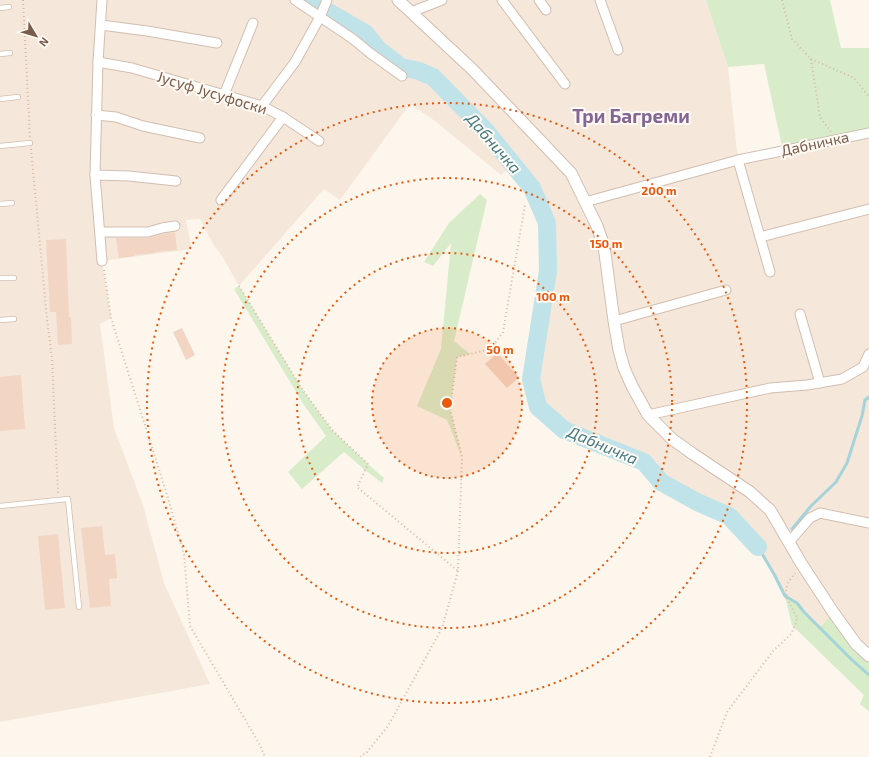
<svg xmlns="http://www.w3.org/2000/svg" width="869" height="757" viewBox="0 0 869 757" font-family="'Exo 2',sans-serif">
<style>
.residential{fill:#f5e8da}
.green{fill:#d8ecc9}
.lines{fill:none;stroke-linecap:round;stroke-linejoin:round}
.stream{stroke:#a5d3da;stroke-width:3}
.river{stroke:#bfe3e8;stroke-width:18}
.building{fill:#f3d5c3}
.service-casing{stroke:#d1beb0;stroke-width:6}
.minor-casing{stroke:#d1beb0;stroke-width:11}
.tertiary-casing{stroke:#d1beb0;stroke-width:13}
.path{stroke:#d9b8a5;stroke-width:2;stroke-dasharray:1 3;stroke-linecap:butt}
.service{stroke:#fff;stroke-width:4.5}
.minor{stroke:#fff;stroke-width:9}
.tertiary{stroke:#fff;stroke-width:11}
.ring{fill:none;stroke:#e8590c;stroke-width:2;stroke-dasharray:2 4}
.labels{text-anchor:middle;stroke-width:4;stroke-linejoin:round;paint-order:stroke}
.street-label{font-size:15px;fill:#7a5c4d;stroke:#fffaf3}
.water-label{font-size:16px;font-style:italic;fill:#437c86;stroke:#fffaf3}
.district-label{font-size:19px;font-weight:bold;fill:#846695;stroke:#fffaf3}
.centre{fill:#e8590c;stroke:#fffaf3;stroke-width:2}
.ring-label{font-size:12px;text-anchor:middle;font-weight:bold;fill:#e8590c;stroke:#fffaf3;stroke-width:4;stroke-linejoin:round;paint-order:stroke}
</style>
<rect width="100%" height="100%" fill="#fdf6ec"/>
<polygon class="residential" points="0,0 706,0 728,67 738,160 869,133 869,711 860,704 864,695 792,625 785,596 774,574 758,547 729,516 697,502 661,482 644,462 564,430 538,407 531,379 548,271 547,223 532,188 513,164 501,175 435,121 410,104 340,200 324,189 239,286 222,256 213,244 200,219 186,220 192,249 102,261 111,318 100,324 114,428 143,505 164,583 210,684 0,722"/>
<g class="green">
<polygon points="706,0 830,0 841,48 869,48 869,133 783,151 764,64 728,67"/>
<polygon points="480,194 487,200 454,341 470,354 457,357 450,409 462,457 447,420 417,406 441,349 451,243 433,266 424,262 449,223"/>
<polygon points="239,286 302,389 332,430 368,464 384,478 382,483 365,470 344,452 302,489 288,472 326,436 304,405 234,289"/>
<polygon points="785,596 797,603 804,612 820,628 833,612 869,656 869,711 860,704 864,695 792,625"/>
</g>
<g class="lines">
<g class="stream">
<polyline points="792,529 811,506 836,482 847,463 862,416 865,400 869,397"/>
<polyline points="758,547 774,574 785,596 797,603 804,612 852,660 869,675"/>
</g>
<polyline class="river" points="305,0 325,10 365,33 378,49 401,67 419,71 433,77 485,130 532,188 547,223 548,271 531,379 538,407 564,430 644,462 661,482 697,502 729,516 758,547"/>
</g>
<g class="building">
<polygon points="175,232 177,250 155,252 155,253 135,255 135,256 119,258 116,238 148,238 163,234"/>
<polygon points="66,239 69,317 71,317 72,344 58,345 56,312 50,312 46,240"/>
<polygon points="182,328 195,355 186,360 173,332"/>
<polygon points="497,353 519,377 507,388 485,364"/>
<polygon points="21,375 25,429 0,431 0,377"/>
<polygon points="102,526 105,555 115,554 117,578 109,579 111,606 90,608 81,528"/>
<polygon points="58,534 65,608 45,610 38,536"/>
</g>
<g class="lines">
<defs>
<g id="service">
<polyline points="0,8 9,7"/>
<polyline points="0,54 10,53"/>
<polyline points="0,99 18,97"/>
<polyline points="0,146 30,143"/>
<polyline points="0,204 12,203"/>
<polyline points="0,278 14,278"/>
<polyline points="0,320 14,319"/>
<polyline points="0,506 68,499 79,607"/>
</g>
<g id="minor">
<polyline points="102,0 98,62 95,175 102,261"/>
<polyline points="295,0 353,39 370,53 402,76"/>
<polyline points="502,0 565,84"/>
<polyline points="539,0 546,10"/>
<polyline points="600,0 618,50"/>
<polyline points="411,12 442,0"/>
<polyline points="101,25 147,31 217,43"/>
<polyline points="98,62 132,68 262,106 283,117 319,141"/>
<polyline points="224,95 253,23"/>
<polyline points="262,106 295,62 320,17 327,0"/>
<polyline points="96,115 116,117 143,126 200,138"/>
<polyline points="738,160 770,272"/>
<polyline points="95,175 129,176 176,181"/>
<polyline points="221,200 283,117"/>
<polyline points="585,202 738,160 869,133"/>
<polyline points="100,232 148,232 162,228 175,226"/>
<polyline points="760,237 869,209"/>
<polyline points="800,314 820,383"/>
<polyline points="614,321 726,290"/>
<polyline points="648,415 770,388 807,385 842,379 863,367 869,354"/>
<polyline points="789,542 810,518 820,513 869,523"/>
</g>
<polyline id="tertiary" points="398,0 473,70 571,173 597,226 604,246 614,321 619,350 624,368 632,386 648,415 672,439 693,454 750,492 770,510 801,563 833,612 856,644 869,656"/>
</defs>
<use href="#service" class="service-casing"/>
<use href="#minor" class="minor-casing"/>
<use href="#tertiary" class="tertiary-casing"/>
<g class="path">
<polyline points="23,0 30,137"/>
<polyline points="782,0 792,39 811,59 854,78 869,97"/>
<polyline points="811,59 820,117 831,132"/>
<polyline points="31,149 47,319 52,359 58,493"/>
<polyline points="104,270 111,318 168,498 184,554 190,626 260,745 265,757"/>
<polyline points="239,286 302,389 332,430 368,464 357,487 458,571"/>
<polyline points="360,757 367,752 388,726 442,628 458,571 462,457 450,409 457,357 491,349 503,332 525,205"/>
<polyline points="710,757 727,712 773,651 791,634 796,623 797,617 787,599 786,590 788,583 795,573"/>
</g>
<use href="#service" class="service"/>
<use href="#minor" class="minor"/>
<use href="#tertiary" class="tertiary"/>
</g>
<circle cx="447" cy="403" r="75" fill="#e8590c" fill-opacity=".12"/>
<g class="ring">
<circle cx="447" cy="403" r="75"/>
<circle cx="447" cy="403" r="150"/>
<circle cx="447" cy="403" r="225"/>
<circle cx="447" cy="403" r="300"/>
</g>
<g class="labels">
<g class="street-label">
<text transform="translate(212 93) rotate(17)" y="5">Јусуф Јусуфоски</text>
<text transform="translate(815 144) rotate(-12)" y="5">Дабничка</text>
</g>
<g class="water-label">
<text transform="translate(494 143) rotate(49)" y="6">Дабничка</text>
<text transform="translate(603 445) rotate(23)" y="6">Дабничка</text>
</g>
<g class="district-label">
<text x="631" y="123">Три Багреми</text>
</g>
</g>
<circle cx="447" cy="403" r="6" class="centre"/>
<g class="ring-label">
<text x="659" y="195">200 m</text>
<text x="606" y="248">150 m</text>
<text x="553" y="301">100 m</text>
<text x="500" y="354">50 m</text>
</g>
<g transform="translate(36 36) rotate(128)" stroke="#fffaf3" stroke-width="3" paint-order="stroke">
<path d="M0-3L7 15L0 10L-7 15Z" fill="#7a5c4d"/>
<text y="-6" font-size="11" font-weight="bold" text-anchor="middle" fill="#7a5c4d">N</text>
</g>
</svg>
